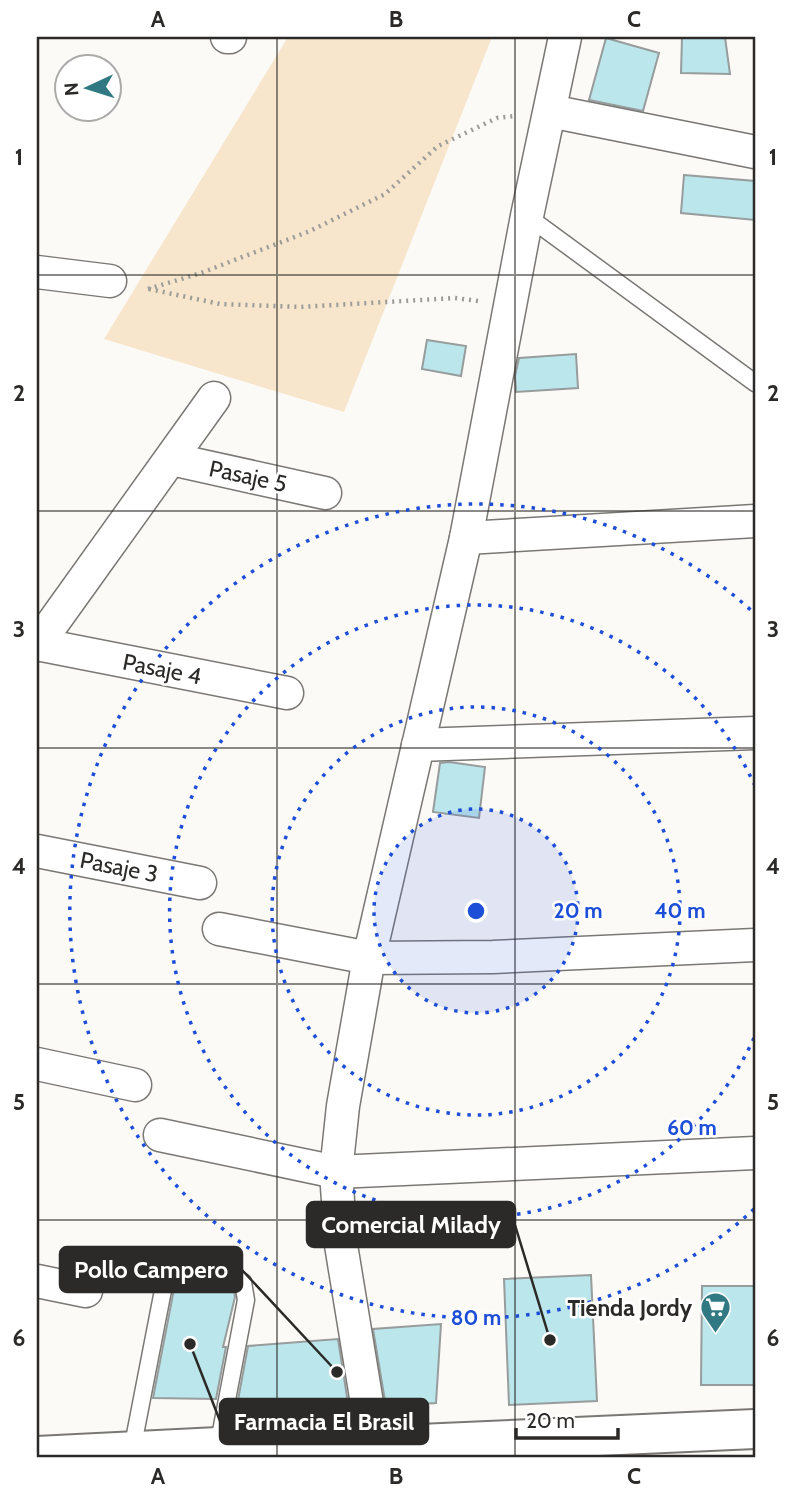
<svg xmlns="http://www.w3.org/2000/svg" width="792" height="1495" viewBox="0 0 792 1495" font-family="Cabin,sans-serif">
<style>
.green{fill:#f7e6cc}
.building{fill:#bbe6ec;stroke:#979c9c;stroke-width:2}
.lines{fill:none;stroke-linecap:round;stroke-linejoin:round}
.service-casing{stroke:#7a7875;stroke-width:19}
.minor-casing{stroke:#7a7875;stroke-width:35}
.tertiary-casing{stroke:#7a7875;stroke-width:42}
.path{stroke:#9c9b98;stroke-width:4.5;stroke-dasharray:2 5;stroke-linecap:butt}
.service{stroke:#fff;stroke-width:16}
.minor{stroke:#fff;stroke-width:32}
.tertiary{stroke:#fff;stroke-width:38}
.grid{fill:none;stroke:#2b2a28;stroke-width:2;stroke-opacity:0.55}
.ring{fill:none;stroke:#1d4ed8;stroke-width:3.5;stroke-dasharray:3.5 7}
.labels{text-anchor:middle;stroke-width:5;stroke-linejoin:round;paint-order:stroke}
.street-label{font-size:23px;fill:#2b2a28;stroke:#fff}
.poi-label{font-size:23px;font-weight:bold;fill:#2b2a28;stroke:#fff;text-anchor:end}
.centre{fill:#1d4ed8;stroke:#fff;stroke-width:3.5}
.ring-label{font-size:21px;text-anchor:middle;font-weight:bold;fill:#1d4ed8;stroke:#fff;stroke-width:5;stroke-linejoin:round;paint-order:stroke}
.leader{fill:none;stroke:#2b2a28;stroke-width:2.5}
.callout-dot{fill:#2b2a28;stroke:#fff;stroke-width:2.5}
.callout{fill:#2b2a28;stroke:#2b2a28;stroke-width:2.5}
.callout-label{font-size:24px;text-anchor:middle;font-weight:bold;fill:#fff}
.neatline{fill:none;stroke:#2b2a28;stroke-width:2.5}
.grid-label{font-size:23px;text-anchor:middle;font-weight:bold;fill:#2b2a28}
</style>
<rect width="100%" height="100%" fill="#fcfaf7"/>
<polygon class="green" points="288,37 492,37 344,412 104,339"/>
<g class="building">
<polygon points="682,37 725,37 730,74 681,73"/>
<polygon points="606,38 659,53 643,111 589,100"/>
<polygon points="684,175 755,181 755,220 681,213"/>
<polygon points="427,340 466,346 461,376 422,369"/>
<polygon points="576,354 578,388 516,392 515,376 519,358"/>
<polygon points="449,762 485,767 479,818 433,812 440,763"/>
<polygon points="591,1275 597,1401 509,1405 504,1279"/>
<polygon points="178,1282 234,1289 235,1297 223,1347 226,1347 216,1399 153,1398 174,1289"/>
<polygon points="702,1286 755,1286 755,1385 701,1385"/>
<polygon points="441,1324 436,1403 388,1406 385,1401 373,1329"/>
<polygon points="338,1339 348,1403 242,1411 245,1400 238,1400 248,1346"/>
</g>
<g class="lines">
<defs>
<g id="service">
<polyline points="527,216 755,383"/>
<path d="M132,1450L164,1285L173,1270C198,1266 221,1269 243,1282L246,1300L218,1447"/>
</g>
<g id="minor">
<polyline points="227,37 230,37"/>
<polyline points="550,111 755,152"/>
<polyline points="37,272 110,281"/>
<polyline points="171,459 325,493"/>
<polyline points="466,538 755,521"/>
<polyline points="37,644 287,693"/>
<polyline points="37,645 214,398"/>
<polyline points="418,745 755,733"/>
<polyline points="37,851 200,883"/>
<polyline points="219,929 369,958 493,957 755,945"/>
<polyline points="37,1064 135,1085"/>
<polyline points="160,1135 336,1172 755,1153"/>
<polyline points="37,1281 86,1291"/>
<polyline points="374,1446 341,1245 336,1172 343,1106 369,958 466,538 527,216 565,37"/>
</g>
<polyline id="tertiary" points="37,1456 218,1447 374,1446 755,1429"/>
</defs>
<use href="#service" class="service-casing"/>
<use href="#minor" class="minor-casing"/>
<use href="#tertiary" class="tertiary-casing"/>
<g class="path">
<polyline points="148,289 201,273 310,231 385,194 438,146 497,118 515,116"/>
<polyline points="149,289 220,304 300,307 455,298 478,301"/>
</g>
<use href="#service" class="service"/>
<use href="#minor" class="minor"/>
<use href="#tertiary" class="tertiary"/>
</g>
<path class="grid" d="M277,37V1458M515,37V1458M37,275H755M37,511H755M37,748H755M37,984H755M37,1220H755"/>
<circle cx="476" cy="911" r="102" fill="#1d4ed8" fill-opacity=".12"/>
<g class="ring">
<circle cx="476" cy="911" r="102"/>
<circle cx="476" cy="911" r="204"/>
<path d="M754 1038A306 306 0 1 1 754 784"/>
<path d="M754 1209A407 407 0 1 1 754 613"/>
</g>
<defs>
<symbol id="supermarket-pin" viewBox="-11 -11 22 30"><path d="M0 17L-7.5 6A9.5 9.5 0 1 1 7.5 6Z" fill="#317982" stroke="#fff"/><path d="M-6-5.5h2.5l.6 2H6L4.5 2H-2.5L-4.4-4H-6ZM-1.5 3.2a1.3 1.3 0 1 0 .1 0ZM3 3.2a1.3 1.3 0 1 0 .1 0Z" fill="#fff"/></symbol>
</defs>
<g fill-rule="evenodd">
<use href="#supermarket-pin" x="698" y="1290" width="35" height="47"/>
</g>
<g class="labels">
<g class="street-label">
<text transform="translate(248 476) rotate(12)" y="8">Pasaje 5</text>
<text transform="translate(162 669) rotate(11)" y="8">Pasaje 4</text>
<text transform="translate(119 867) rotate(11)" y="8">Pasaje 3</text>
</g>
<g class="poi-label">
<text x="692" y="1316">Tienda Jordy</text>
</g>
</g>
<circle cx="476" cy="911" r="10" class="centre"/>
<g class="ring-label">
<text x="578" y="918">20 m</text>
<text x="680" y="918">40 m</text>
<text x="692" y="1135">60 m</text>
<text x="476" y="1325">80 m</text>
</g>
<path class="leader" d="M550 1340L515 1225M337 1372L242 1270M190 1344L220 1421"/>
<g class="callout-dot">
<circle cx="550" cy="1340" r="7"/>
<circle cx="337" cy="1372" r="7"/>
<circle cx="190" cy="1344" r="7"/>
</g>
<g class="callout">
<rect x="307" y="1202" width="208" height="45" rx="7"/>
<rect x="60" y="1247" width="182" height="45" rx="7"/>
<rect x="220" y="1399" width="208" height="45" rx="7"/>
</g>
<g class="callout-label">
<text x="411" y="1233">Comercial Milady</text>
<text x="151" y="1278">Pollo Campero</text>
<text x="324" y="1430">Farmacia El Brasil</text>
</g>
<rect width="792" height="1495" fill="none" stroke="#ffffff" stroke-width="77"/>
<g transform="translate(88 88) rotate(266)"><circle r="33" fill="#ffffff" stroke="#aaaaa9" stroke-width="2"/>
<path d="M0-5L12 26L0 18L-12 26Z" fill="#317982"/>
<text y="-10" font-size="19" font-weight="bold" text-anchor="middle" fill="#2b2a28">N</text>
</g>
<path d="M516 1428v10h102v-10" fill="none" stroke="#2b2a28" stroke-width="3.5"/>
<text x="526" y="1428" font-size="21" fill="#2b2a28" stroke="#ffffff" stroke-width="5" paint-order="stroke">20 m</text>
<rect x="38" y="38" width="716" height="1418" class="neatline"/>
<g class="grid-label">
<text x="158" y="27">A</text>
<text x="396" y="27">B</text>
<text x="634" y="27">C</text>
<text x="19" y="165">1</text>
<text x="773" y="165">1</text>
<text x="19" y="401">2</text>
<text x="773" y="401">2</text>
<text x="19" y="637">3</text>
<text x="773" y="637">3</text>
<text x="19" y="874">4</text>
<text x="773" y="874">4</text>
<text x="19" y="1110">5</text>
<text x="773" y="1110">5</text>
<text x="19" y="1346">6</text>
<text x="773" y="1346">6</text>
<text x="158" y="1484">A</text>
<text x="396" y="1484">B</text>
<text x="634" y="1484">C</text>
</g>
</svg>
